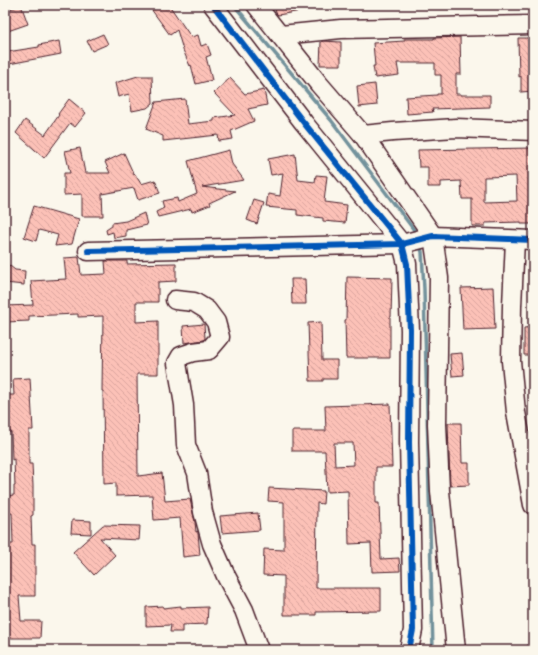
<svg xmlns="http://www.w3.org/2000/svg" width="538" height="655" viewBox="0 0 538 655" font-family="Itim,sans-serif">
<style>
.lines{fill:none;stroke-linecap:round;stroke-linejoin:round}
.stream{stroke:#73929c;stroke-width:3.5}
.building{fill:url(#building-back-hatch);stroke:#4a1f2b;fill-rule:evenodd}
.minor-casing{stroke:#4a1f2b;stroke-width:21}
.minor{stroke:#fbf7ec;stroke-width:18}
.cycleway-casing{stroke:#fbf7ec;stroke-width:8}
.cycleway{stroke:#0057b8;stroke-width:6}
</style>
<defs>
<pattern id="building-back-hatch" width="6" height="6" patternUnits="userSpaceOnUse"><rect width="6" height="6" fill="#fcc1b7"/><path d="M-1 5l2 2M0 0l6 6M5-1l2 2" fill="none" stroke="#daa59e"/></pattern>
</defs>
<rect width="100%" height="100%" fill="#fbf7ec"/>
<filter id="ink" filterUnits="userSpaceOnUse"><feTurbulence type="fractalNoise" baseFrequency=".025" numOctaves="2"/><feDisplacementMap in="SourceGraphic" scale="8" xChannelSelector="R" yChannelSelector="G"/><feConvolveMatrix kernelMatrix="1 2 1 2 8 2 1 2 1" color-interpolation-filters="sRGB"/></filter>
<g filter="url(#ink)">
<g class="lines">
<g class="stream">
<polyline points="234,5 331,120 414,230 415,234"/>
<polyline points="420,246 422,252 424,289 433,650"/>
</g>
</g>
<g class="building">
<polygon points="21,5 28,24 5,32 5,11"/>
<polygon points="157,5 169,5 191,37 198,35 201,46 207,44 211,55 206,57 212,80 196,84 191,65 190,66 183,50 177,30 170,35 151,9"/>
<polygon points="274,5 307,5 307,10 278,15 276,13"/>
<polygon points="103,34 108,44 92,51 87,41"/>
<polygon points="460,37 461,74 456,74 456,94 461,94 461,95 490,95 490,107 432,109 433,112 407,114 406,97 437,95 437,94 441,94 441,75 435,75 435,63 397,63 399,75 375,78 373,66 375,66 373,43 404,41 404,39 434,39 434,38"/>
<polygon points="518,38 533,38 533,91 521,92 521,76 519,77"/>
<polygon points="59,41 61,54 9,64 7,52 39,47 39,45"/>
<polygon points="323,41 341,42 341,65 320,65 321,42"/>
<polygon points="138,76 152,76 153,103 147,108 132,111 129,94 118,97 115,83"/>
<polygon points="230,78 245,94 264,90 267,105 248,109 254,121 231,131 233,139 219,141 218,135 163,141 163,136 146,129 156,102 185,99 188,124 214,121 214,118 235,115 214,93"/>
<polygon points="375,84 377,105 359,107 357,86"/>
<polygon points="69,99 86,113 75,127 70,123 44,158 16,133 25,120 45,135 59,115 58,114"/>
<polygon points="80,148 85,173 110,173 105,162 124,153 134,175 135,174 141,184 155,180 160,193 138,200 134,188 102,194 103,216 82,216 82,194 64,195 64,173 70,173 65,151"/>
<path d="M533,148V163H531L532,202H533V224H521V222L485,223V226H472V199H462L461,181L441,182V187H428V167H419L418,150ZM516,176L517,201L484,202V177Z"/>
<polygon points="229,150 232,164 244,180 202,187 235,191 209,203 210,205 192,212 191,209 158,217 156,212 164,208 162,201 177,198 178,202 197,194 188,161"/>
<polygon points="295,154 298,180 315,182 316,175 327,176 324,202 347,205 345,223 323,221 323,218 297,215 297,210 266,207 268,194 280,196 283,173 271,175 268,159"/>
<polygon points="254,200 264,203 257,224 247,220"/>
<polygon points="34,206 79,219 72,244 55,246 58,235 39,230 36,241 24,237"/>
<polygon points="144,213 147,225 126,230 126,236 114,238 113,232 107,234 106,230 112,226 112,223 126,221"/>
<polygon points="79,257 81,275 106,274 105,261 127,261 127,264 176,263 176,281 158,282 158,302 136,302 136,322 158,321 158,374 137,374 138,476 162,473 165,501 190,499 195,522 196,532 198,531 198,533 200,555 183,557 180,518 154,520 152,495 116,496 116,483 104,484 103,391 102,391 103,316 78,317 78,314 29,316 29,321 5,322 5,306 33,305 31,281 66,279 64,258"/>
<polygon points="5,262 15,270 25,271 24,285 5,283"/>
<polygon points="347,277 392,278 391,317 390,317 390,358 346,358 345,320 346,320"/>
<polygon points="291,279 305,279 306,304 292,304"/>
<polygon points="493,287 495,329 463,330 461,288"/>
<polygon points="321,322 322,360 337,360 337,379 323,379 323,381 310,381 308,323"/>
<polygon points="204,324 205,338 204,340 184,343 183,326"/>
<polygon points="533,327 533,355 524,355 524,328"/>
<polygon points="462,353 464,375 452,376 450,354"/>
<polygon points="30,378 33,430 29,430 29,464 32,464 33,486 33,515 31,516 32,544 35,544 35,596 19,596 21,621 41,621 40,638 5,638 5,544 13,544 12,513 5,514 5,496 14,495 14,486 15,486 14,459 12,460 11,432 6,432 5,395 14,395 13,379"/>
<path d="M390,404L392,467H376V503H379L381,559L399,558L400,571L372,572L371,543L349,544L348,491L327,492L325,451H292V431H326L325,406ZM334,443H353L354,465L335,466Z"/>
<polygon points="448,423 461,423 462,463 469,463 469,485 450,486"/>
<polygon points="269,488 324,491 323,504 317,503 316,588 381,588 381,611 316,612 316,615 284,615 284,576 263,575 264,549 284,550 284,502 268,501"/>
<polygon points="258,513 260,530 222,533 220,516"/>
<polygon points="72,520 91,521 91,534 71,533"/>
<polygon points="103,525 140,526 139,540 100,538 115,555 94,575 73,552"/>
<polygon points="163,606 163,608 181,606 181,608 208,607 207,624 182,625 182,632 170,632 171,625 146,626 146,607"/>
</g>
<g class="lines">
<defs>
<g id="minor">
<polyline points="213,5 304,123 402,244 407,264 410,330 409,442 413,630 409,650"/>
<polyline points="256,5 319,84 363,135 433,236 439,278 437,424 440,491 456,650"/>
<polyline points="281,35 341,29 533,25"/>
<polyline points="363,135 393,132 456,128 533,131"/>
<polyline points="515,240 512,306 511,361 516,412 533,505"/>
<polyline points="88,251 402,244 433,236 533,240"/>
<polyline points="175,300 194,302 207,310 216,322 220,337 209,350 193,352 181,356 177,363 184,405 186,445 197,473 203,512 212,544 226,576 244,610 259,650"/>
</g>
</defs>
<use href="#minor" class="minor-casing"/>
<use href="#minor" class="minor"/>
<defs>
<g id="cycleway">
<polyline points="213,5 304,123 402,244 407,264 410,330 409,442 413,630 409,650"/>
<polyline points="88,251 402,244 433,236 533,240"/>
</g>
</defs>
<use href="#cycleway" class="cycleway-casing"/>
<use href="#cycleway" class="cycleway"/>
</g>
</g>
<rect width="538" height="655" fill="none" stroke="#fbf7ec" stroke-width="20"/>
<rect x="10" y="10" width="518" height="635" fill="none" stroke="#4a1f2b" stroke-width="1.5" filter="url(#ink)"/>
</svg>
